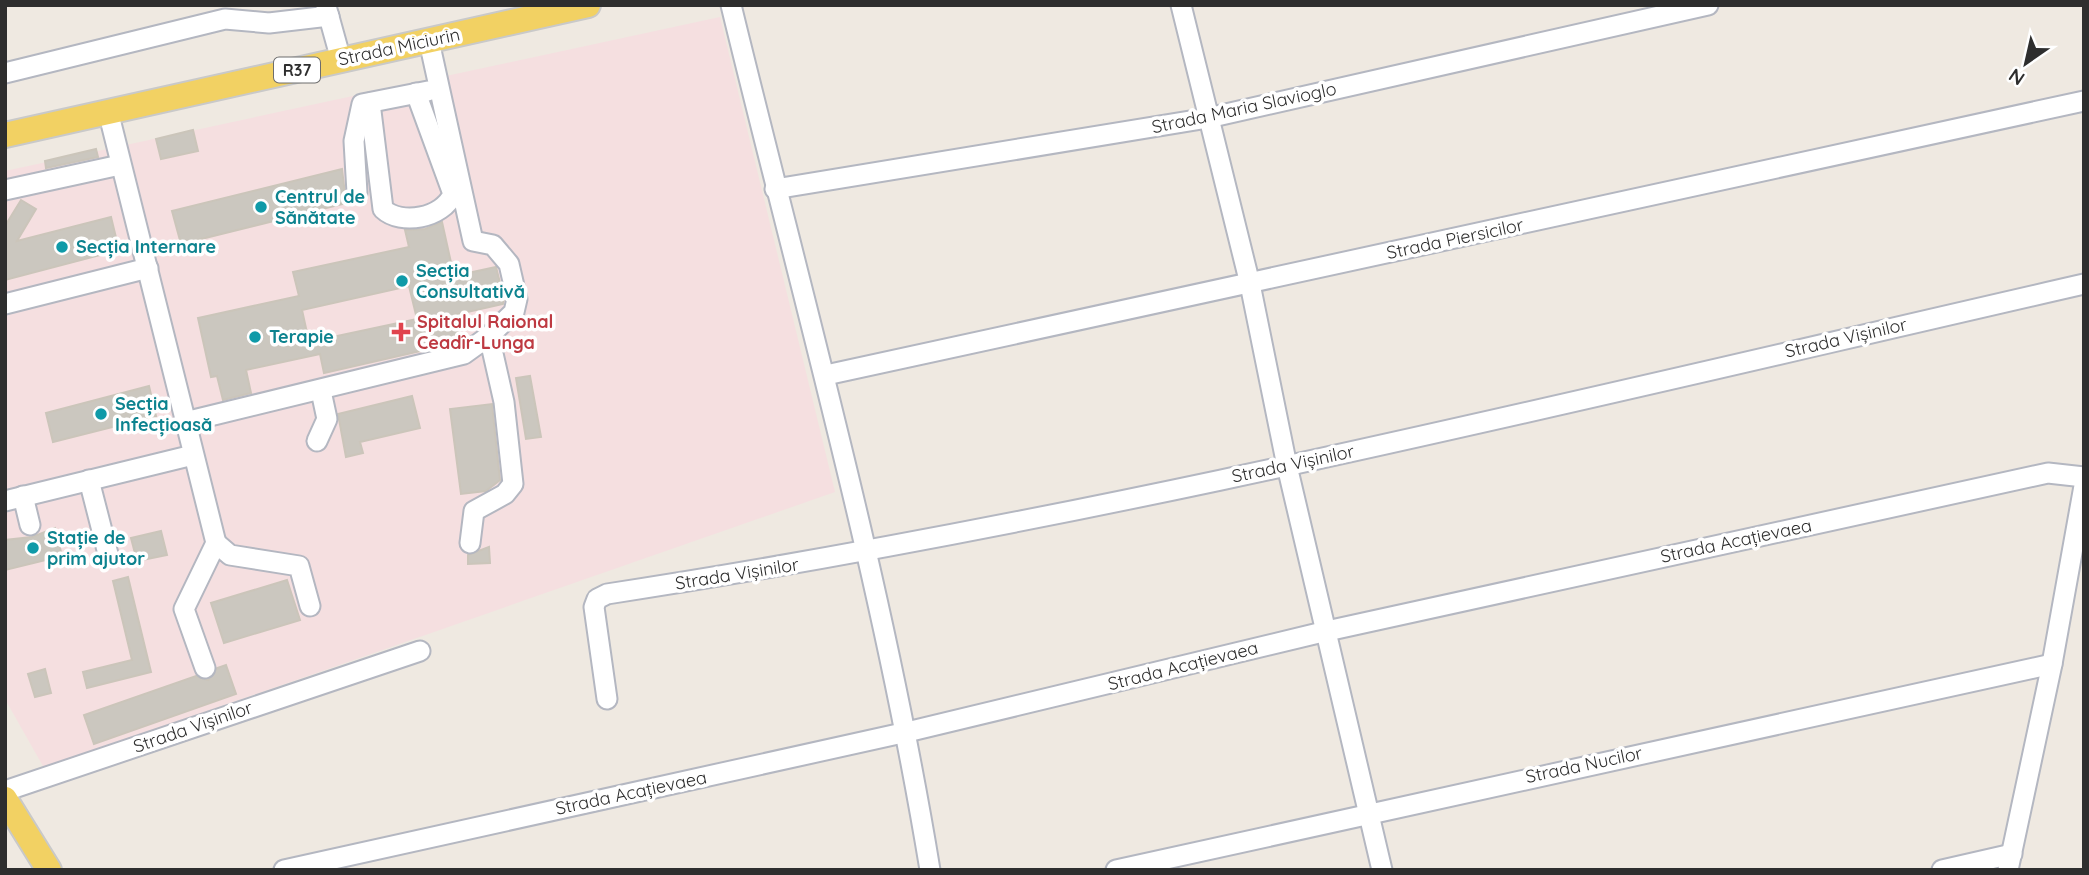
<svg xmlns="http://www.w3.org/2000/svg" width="2089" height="875" viewBox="0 0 2089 875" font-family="Quicksand,sans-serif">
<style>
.medical{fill:#f5dfe0}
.building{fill:#cbc7bf;stroke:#cbc5ba;stroke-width:2;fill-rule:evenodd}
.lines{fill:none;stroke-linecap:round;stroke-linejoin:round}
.minor-casing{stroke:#b4b7c1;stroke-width:23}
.major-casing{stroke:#c9c9c9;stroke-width:28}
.minor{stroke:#fff;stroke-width:19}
.major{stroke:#f2d163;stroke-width:24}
.culture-dot{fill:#0f9aa8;stroke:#fff;stroke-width:2.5}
.health-dot{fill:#e0444e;stroke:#fff;stroke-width:2.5}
.labels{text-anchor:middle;stroke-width:7;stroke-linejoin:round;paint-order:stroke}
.shield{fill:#fff;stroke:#6d6d6d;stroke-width:2}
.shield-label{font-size:16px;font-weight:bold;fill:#2e2e2e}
.street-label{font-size:18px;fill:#2e2e2e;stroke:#fff}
.culture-label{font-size:18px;font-weight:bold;fill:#0d838f;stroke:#fff;text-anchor:start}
.health-label{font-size:18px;font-weight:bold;fill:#be3a42;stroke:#fff;text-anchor:start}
</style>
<rect width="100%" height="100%" fill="#efe9e1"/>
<polygon class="medical" points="720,17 835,492 44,768 5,699 5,171"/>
<g class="building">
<polygon points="193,130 198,151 161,159 156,139"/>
<polygon points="96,149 98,157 46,168 45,161"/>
<polygon points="342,169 345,194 350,202 181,244 172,211"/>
<polygon points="21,200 36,209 17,241 111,217 119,250 5,280 5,226"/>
<path d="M442,222L454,276L496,267L504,299L503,304L454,315L460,342L324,373L320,354L246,370L251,393L223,400L217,376L211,377L198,318L299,296L293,272L409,247L405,230L425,229ZM409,286L417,319L309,342L302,310Z"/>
<polygon points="530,376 541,437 526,439 516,378"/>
<polygon points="149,386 156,416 53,442 46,413"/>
<polygon points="412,396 420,428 360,442 363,453 346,457 338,414"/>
<polygon points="492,404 500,480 486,491 461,494 450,409"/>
<polygon points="55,528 62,556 5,570 5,540 32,537"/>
<polygon points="161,531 167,555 137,561 131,538"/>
<polygon points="489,547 490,563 468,564 468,555"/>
<polygon points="128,577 151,672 87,688 83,672 132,660 113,581"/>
<polygon points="287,580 300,620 224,643 211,603"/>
<polygon points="226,665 236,694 94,744 84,715 196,676 208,680 217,668"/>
<polygon points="45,669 51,693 35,697 28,674"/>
</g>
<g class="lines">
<defs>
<g id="minor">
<path d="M731,5C801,293 882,578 930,870"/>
<polyline points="1181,5 1250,284 1287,466 1382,870"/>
<polyline points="326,6 341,60"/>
<polyline points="429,41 473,241 493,245 509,264 517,299 514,312 489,336 504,402 513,484 505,494 474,511 470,543"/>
<polyline points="5,73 225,19 269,23 329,16"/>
<path d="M370,103L383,209C401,226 443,218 453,194L416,93"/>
<polyline points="108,111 216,543 184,609 205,668"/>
<polyline points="775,189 1208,118 1708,5"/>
<polyline points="5,190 120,165"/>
<polyline points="357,193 354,141 362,104 428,91"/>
<polyline points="5,304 148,268"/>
<polyline points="826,375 2084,101"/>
<polyline points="185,422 464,354 489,336"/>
<polyline points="317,441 327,419 321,391"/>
<polyline points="89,480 108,554"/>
<polyline points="23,496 30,525"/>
<polyline points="5,501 193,455"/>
<polyline points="216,543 230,555 299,566 310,606"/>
<path d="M607,699L594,607L597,599L607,594C1104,518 1594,396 2084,284"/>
<polyline points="5,791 420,651"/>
<polyline points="284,870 907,732 1327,631 2048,473 2084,477"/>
<polyline points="1116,870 2052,664"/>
<polyline points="1942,870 2012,854"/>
<polyline points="2008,870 2052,664 2084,486"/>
</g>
<g id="major">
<polyline points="5,135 588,5"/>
<polyline points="5,799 49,870"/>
</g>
</defs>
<use href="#minor" class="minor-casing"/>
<use href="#major" class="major-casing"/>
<use href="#minor" class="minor"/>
<use href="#major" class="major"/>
</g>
<g class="culture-dot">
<circle cx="261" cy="207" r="7"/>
<circle cx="62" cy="247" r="7"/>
<circle cx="402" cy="281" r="7"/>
<circle cx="255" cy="337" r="7"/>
<circle cx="101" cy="414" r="7"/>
<circle cx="33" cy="548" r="7"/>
</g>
<path class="health-dot" d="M397.5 321.5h7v7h7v7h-7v7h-7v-7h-7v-7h7z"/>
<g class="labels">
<rect class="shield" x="274" y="57.5" width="46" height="25" rx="5"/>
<g class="shield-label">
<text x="297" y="76">R37</text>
</g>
<g class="street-label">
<text transform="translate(399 47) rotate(-12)" y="6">Strada Miciurin</text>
<text transform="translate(1244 108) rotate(-12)" y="6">Strada Maria Slavioglo</text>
<text transform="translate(1455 239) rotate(-12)" y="6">Strada Piersicilor</text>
<text transform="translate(1846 338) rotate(-13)" y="6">Strada Vișinilor</text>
<text transform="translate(1293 464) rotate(-12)" y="6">Strada Vișinilor</text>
<text transform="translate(1736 541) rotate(-12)" y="6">Strada Acațievaea</text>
<text transform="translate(737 574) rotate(-9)" y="6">Strada Vișinilor</text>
<text transform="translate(1183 666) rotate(-14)" y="6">Strada Acațievaea</text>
<text transform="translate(193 727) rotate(-19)" y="6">Strada Vișinilor</text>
<text transform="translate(1584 765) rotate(-12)" y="6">Strada Nucilor</text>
<text transform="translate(631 793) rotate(-12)" y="6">Strada Acațievaea</text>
</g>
<g class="culture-label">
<text x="275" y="203">Centrul de<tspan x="275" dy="21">Sănătate</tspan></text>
<text x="76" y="253">Secția Internare</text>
<text x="416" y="277">Secția<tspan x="416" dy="21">Consultativă</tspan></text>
<text x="269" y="343">Terapie</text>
<text x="115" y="410">Secția<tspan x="115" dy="21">Infecțioasă</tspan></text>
<text x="47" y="544">Stație de<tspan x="47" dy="21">prim ajutor</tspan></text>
</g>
<g class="health-label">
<text x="417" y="328">Spitalul Raional<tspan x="417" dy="21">Ceadîr-Lunga</tspan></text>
</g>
</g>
<rect width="2089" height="875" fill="none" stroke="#2e2e2e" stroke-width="14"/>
<g transform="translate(2026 63) rotate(214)" stroke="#ffffff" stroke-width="5" paint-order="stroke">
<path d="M0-5L12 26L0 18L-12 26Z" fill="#2e2e2e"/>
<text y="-10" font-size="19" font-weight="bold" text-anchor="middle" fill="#2e2e2e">N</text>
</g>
</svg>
